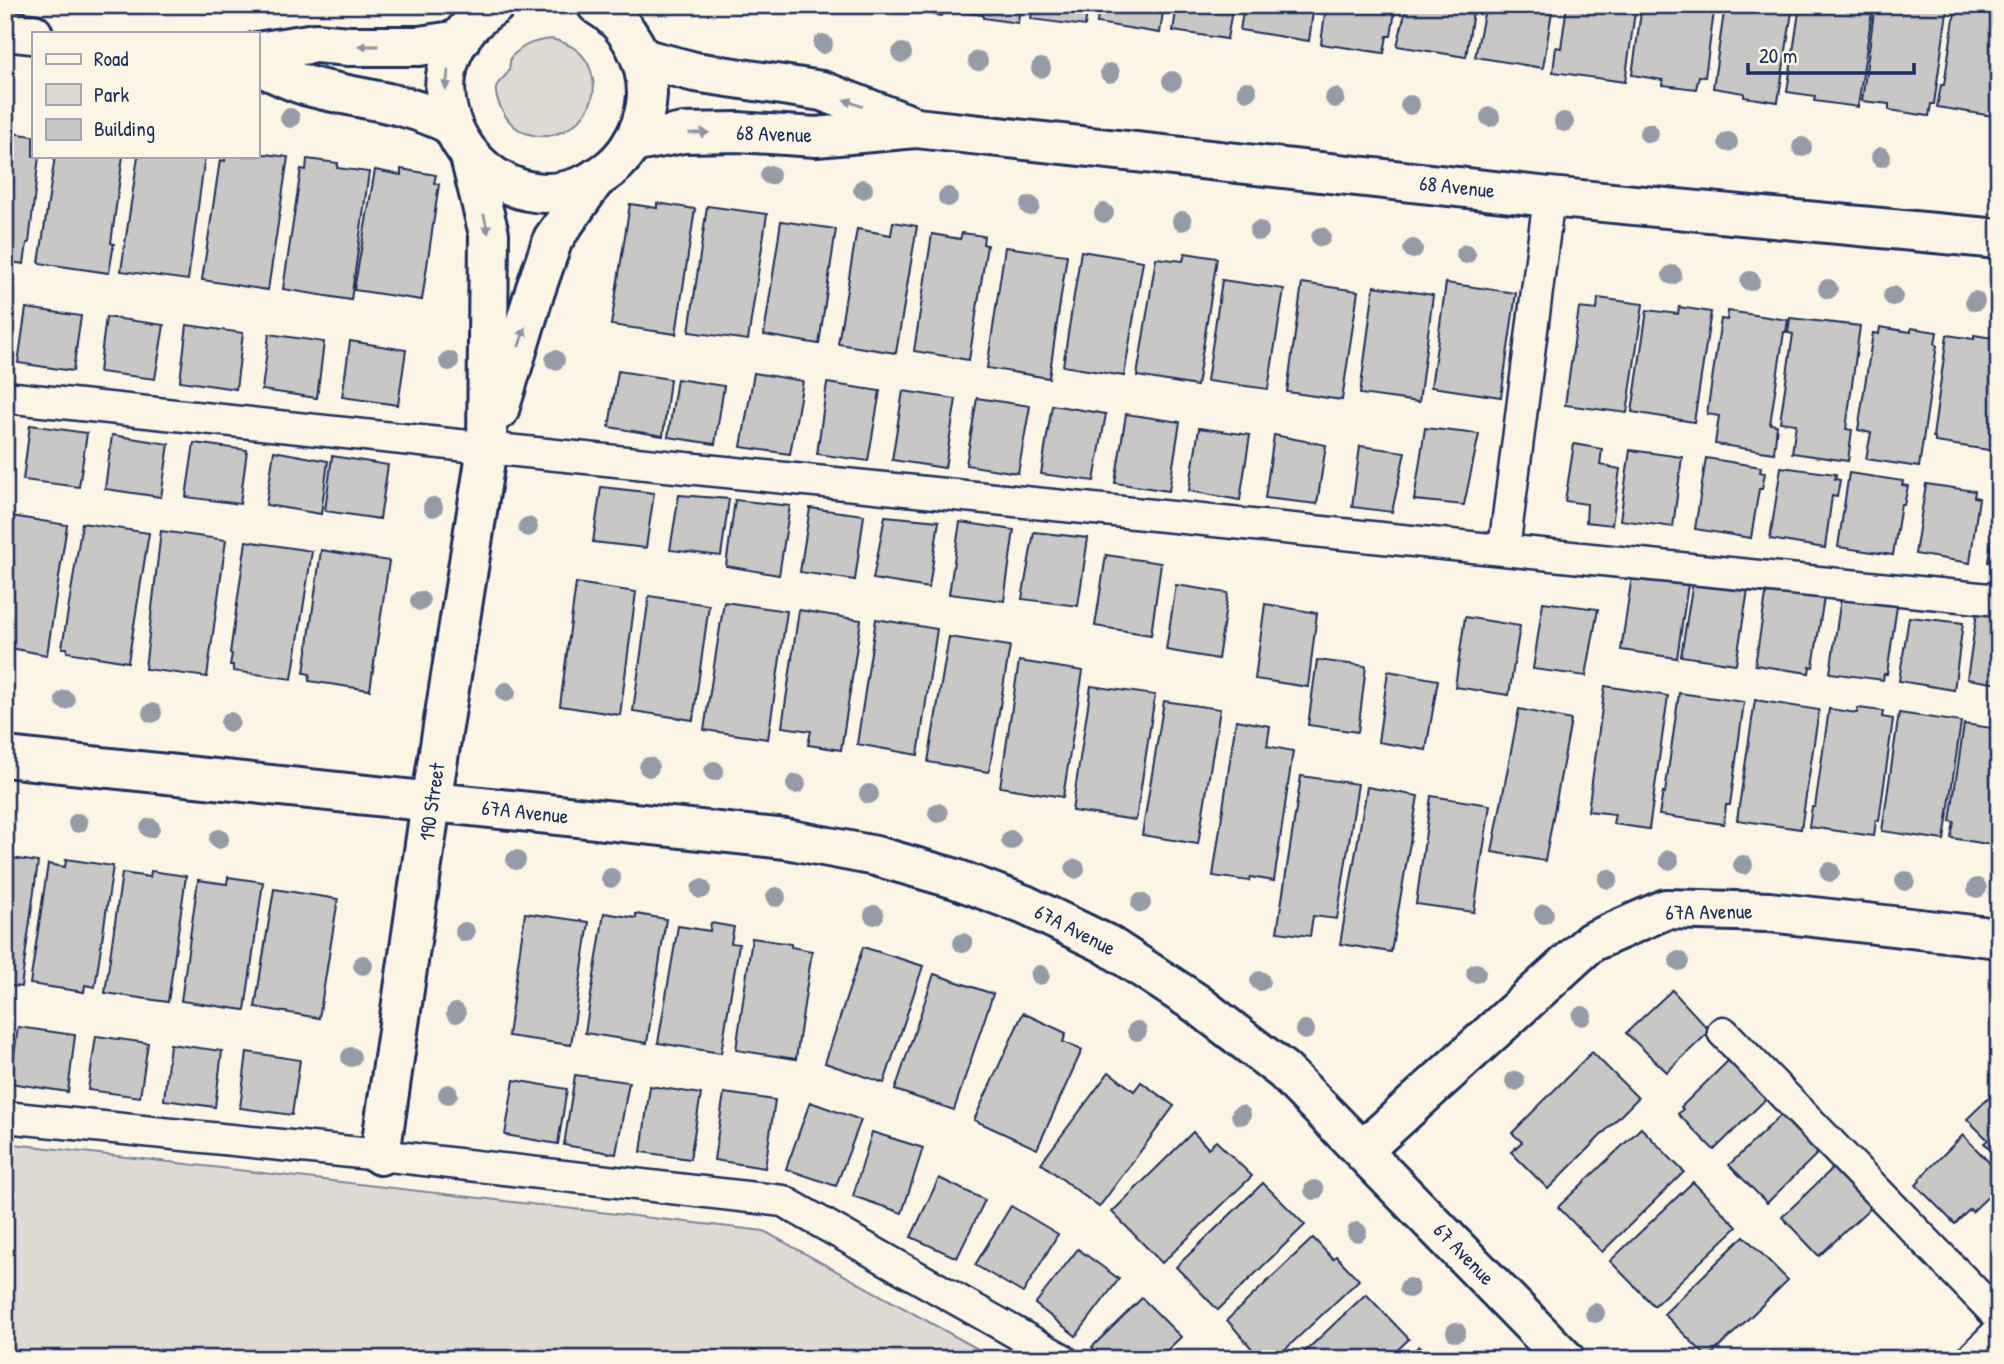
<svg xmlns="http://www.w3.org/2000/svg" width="2004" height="1364" viewBox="0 0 2004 1364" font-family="'Patrick Hand',sans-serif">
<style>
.green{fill:#dfdbd4;stroke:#7d8599;stroke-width:2}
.building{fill:#c8c7c6;stroke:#1b2f5e;stroke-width:2}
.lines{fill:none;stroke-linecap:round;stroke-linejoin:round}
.lane-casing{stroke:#1b2f5e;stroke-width:35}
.street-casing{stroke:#1b2f5e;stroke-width:44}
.secondary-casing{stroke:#1b2f5e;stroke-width:44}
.lane{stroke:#fcf5e5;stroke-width:30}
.street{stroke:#fcf5e5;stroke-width:38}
.secondary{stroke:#fcf5e5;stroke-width:38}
.tree{fill:#969ba8}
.oneway{fill:#8c92a2}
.labels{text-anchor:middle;stroke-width:6;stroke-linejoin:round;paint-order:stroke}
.street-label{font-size:21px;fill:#1b2f5e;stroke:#fcf5e5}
</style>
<rect width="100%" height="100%" fill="#fcf5e5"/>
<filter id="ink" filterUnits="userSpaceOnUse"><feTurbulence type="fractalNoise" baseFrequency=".0143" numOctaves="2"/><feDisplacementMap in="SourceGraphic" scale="14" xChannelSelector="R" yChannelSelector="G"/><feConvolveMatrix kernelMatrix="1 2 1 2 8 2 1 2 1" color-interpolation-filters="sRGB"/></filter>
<g filter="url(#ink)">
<g class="green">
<path d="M551,39C570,43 585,52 591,71C609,124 530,165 502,110C499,104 495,95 496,89C497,80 505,79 508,72C511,67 509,62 511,57C524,44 534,41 551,39Z"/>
<polygon points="5,1143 764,1231 996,1359 5,1359"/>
</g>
<g class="building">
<polygon points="889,5 944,5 942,16 888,9"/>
<polygon points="957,5 1020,5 1018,23 983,18 983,15 956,11"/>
<polygon points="1033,5 1088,5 1085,26 1031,19"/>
<polygon points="1099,5 1164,5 1160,33 1097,23"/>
<polygon points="1177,5 1233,5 1227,39 1173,31"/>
<polygon points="1244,5 1314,5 1309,41 1240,30"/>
<polygon points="1326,5 1396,5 1391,36 1387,36 1384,53 1321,44"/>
<polygon points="1407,5 1474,5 1466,57 1397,46"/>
<polygon points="1486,5 1553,5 1543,68 1475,57"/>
<polygon points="1567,5 1636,5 1625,82 1553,72 1556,47 1561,48"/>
<polygon points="1642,5 1715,5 1705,77 1699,76 1696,89 1662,85 1663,80 1632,75"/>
<polygon points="1725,5 1793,5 1778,102 1744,97 1744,93 1713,88"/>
<polygon points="1800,5 1873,5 1858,107 1814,101 1815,96 1787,92"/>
<polygon points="1875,5 1948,5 1934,104 1931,104 1929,116 1889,110 1889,104 1862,101"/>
<polygon points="1956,5 1999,5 1999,117 1937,107 1941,85 1944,85"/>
<polygon points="5,132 33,136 33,156 39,156 29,243 27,243 24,264 5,261"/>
<polygon points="257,153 288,157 268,290 202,280 220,160 225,161 225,156 257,156"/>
<polygon points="55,156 123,156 111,243 114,244 109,273 39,263"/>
<polygon points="138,156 205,156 188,280 121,271"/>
<polygon points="307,159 338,163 337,168 369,172 351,300 283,289 301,169 306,170"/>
<polygon points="401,169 436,175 434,183 439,184 422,300 354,290 375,170 401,175"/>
<polygon points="657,203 695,209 676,334 611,325 630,204 657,208"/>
<polygon points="707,206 767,214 748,340 689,332"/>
<polygon points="781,221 836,229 819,344 764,335"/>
<polygon points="893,222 917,226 896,353 838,344 857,229 891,235"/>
<polygon points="962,233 984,236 983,244 987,245 969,360 914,351 932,234 960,239"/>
<polygon points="1005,247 1067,255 1049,378 987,368"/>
<polygon points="1081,251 1143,261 1124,376 1063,366"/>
<polygon points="1185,253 1217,258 1197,386 1137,376 1156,258 1183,261"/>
<polygon points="1222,280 1284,289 1268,389 1207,381"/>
<polygon points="1302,283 1358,291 1342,400 1287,392"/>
<polygon points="1446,283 1516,293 1501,397 1431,387"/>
<polygon points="1374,286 1433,295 1419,402 1360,394"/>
<polygon points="1598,298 1643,304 1627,413 1565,405 1579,308 1597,310"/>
<polygon points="1679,307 1711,312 1694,422 1632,412 1647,310 1678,314"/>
<polygon points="26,308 81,316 73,371 18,363"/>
<polygon points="1728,311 1788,320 1786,332 1784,332 1770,424 1777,425 1774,453 1715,444 1719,416 1707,414 1721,319 1727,320"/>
<polygon points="106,317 164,325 155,379 99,372"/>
<polygon points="1790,318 1860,326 1846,429 1852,430 1848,461 1792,453 1796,424 1780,422 1793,334 1788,333"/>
<polygon points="187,325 243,333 236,389 180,381"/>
<polygon points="1880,327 1911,332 1911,328 1937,332 1935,344 1937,345 1919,467 1866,459 1871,433 1858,430 1873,333 1879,334"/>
<polygon points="269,334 324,342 317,398 262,390"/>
<polygon points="1947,335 1974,339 1974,335 1999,339 1999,433 1996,451 1935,442 1935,437 1933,437"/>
<polygon points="350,341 406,350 398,405 342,397"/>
<polygon points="618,371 670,379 663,436 609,427"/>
<polygon points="754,373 803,381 790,454 741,447"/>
<polygon points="677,379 724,386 715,444 668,437"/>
<polygon points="827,383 880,391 868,461 817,454"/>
<polygon points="903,391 956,399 945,468 892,460"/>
<polygon points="977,398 1030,406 1018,473 966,465"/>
<polygon points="1052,405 1106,414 1094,481 1041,474"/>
<polygon points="1126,414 1180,422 1169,491 1115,483"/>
<polygon points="30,425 87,433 79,487 23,480"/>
<polygon points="1199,428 1250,435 1240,500 1189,491"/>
<polygon points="1425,428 1479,434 1464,505 1414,500"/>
<polygon points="112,435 169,444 161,497 105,489"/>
<polygon points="1274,435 1326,445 1317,504 1265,498"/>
<polygon points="194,443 247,450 240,504 186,497"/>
<polygon points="1574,444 1602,449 1600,465 1620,469 1612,525 1586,522 1587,504 1565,501"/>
<polygon points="1360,446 1405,452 1392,512 1352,507"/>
<polygon points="1630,450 1682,457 1673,527 1620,520"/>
<polygon points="274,451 328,461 321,514 266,505"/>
<polygon points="332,456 388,465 380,519 325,511"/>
<polygon points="1706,458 1761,467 1760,472 1765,473 1762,489 1759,489 1751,538 1695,529"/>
<polygon points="1781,467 1836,474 1835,479 1840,480 1837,497 1832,496 1825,548 1770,539"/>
<polygon points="1849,473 1903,481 1902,485 1908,486 1904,505 1901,504 1893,555 1838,547"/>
<polygon points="1926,484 1975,491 1974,497 1979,498 1970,563 1915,554"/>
<polygon points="601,487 654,493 646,548 593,542"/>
<polygon points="1999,491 1999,564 1988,562"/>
<polygon points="679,495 729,499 721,556 670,550"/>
<polygon points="735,500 790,506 779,575 726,566"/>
<polygon points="810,508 864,515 855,580 800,572"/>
<polygon points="5,515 67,525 47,655 5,647"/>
<polygon points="885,516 939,521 929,588 873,579"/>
<polygon points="960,522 1014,530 1004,601 949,594"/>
<polygon points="82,523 149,533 128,662 67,652 67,648 62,648"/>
<polygon points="161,531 226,540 207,677 145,669"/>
<polygon points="1034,532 1088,538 1078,606 1022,599"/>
<polygon points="246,541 312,551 292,679 233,671 233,665 230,665 232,654 230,653"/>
<polygon points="321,550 389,561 370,690 309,681 310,674 304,673"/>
<polygon points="1106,555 1161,563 1151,635 1095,626"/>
<polygon points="1632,576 1688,584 1677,658 1621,650"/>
<polygon points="1693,582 1748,590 1736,664 1681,656"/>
<polygon points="576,583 636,592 620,715 560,706"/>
<polygon points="1176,585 1228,593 1218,659 1166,650"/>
<polygon points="1767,589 1824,597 1813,667 1810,666 1809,673 1755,665"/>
<polygon points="649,596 709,605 693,720 633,711"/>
<polygon points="1841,598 1897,606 1887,674 1884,674 1883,680 1830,673"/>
<polygon points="724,602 787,611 768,739 704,730"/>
<polygon points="1543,602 1598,609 1586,676 1533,669"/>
<polygon points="1265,604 1317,613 1308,687 1255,679"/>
<polygon points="799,610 861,620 841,750 808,745 811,731 782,727"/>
<polygon points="1977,613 1999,616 1999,684 1967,679"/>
<polygon points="1465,617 1520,626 1509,695 1455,687"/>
<polygon points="1909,617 1963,623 1954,690 1899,681"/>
<polygon points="876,619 937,629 918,755 857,744"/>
<polygon points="949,637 1010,646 989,772 928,762"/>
<polygon points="1317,660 1366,666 1358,732 1308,725"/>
<polygon points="1019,661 1083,671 1063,797 1000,787"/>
<polygon points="1388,671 1438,680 1426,750 1378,742"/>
<polygon points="1091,686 1155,695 1136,820 1072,811"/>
<polygon points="1605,686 1668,696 1649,829 1613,824 1615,814 1588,811"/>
<polygon points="1679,693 1744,702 1730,805 1726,805 1724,824 1659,815 1663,792 1665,793"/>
<polygon points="1755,700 1819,710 1801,829 1737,820"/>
<polygon points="1164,701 1220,709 1198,844 1142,835"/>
<polygon points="1858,708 1883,711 1882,717 1893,719 1879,821 1876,820 1874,836 1809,827 1812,807 1815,807 1829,709 1857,713"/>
<polygon points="1519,709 1571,720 1545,861 1492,852"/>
<polygon points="1899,713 1961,722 1944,840 1882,831"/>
<polygon points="1236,720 1270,726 1267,746 1293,751 1274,881 1250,877 1249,881 1213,876"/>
<polygon points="1964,724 1999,729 1999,846 1951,838 1954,822 1950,821"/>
<polygon points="1301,776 1358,784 1337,919 1313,916 1310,936 1277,932"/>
<polygon points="1367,787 1418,796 1391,952 1340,944"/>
<polygon points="1431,796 1490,805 1474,912 1416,904"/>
<polygon points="5,857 38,862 21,987 5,985"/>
<polygon points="66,859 113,866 95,987 85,985 84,992 30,984 48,864 65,867"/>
<polygon points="151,871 186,876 168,1002 105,993 122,873 150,877"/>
<polygon points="228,877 263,882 245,1010 181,1001 198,880 227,884"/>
<polygon points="274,889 338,899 319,1018 255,1007"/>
<polygon points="525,913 589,922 571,1045 508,1036"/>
<polygon points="604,913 636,918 636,914 666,919 647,1043 585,1033"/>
<polygon points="711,923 734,927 731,943 739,944 721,1053 658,1043 678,926 710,931"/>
<polygon points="752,938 791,944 791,947 812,951 796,1059 736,1050"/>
<polygon points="863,947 923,966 884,1083 825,1063"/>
<polygon points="934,974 993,994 954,1110 895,1090"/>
<polygon points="1672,990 1710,1031 1667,1072 1626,1033"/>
<polygon points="1023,1013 1066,1033 1063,1042 1082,1050 1037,1149 974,1120"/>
<polygon points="18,1027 75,1035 68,1092 10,1083"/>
<polygon points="96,1036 148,1043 140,1097 88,1090"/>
<polygon points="170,1044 222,1051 215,1107 164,1100"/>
<polygon points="247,1052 300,1060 292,1115 240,1108"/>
<polygon points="1592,1052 1638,1098 1548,1189 1511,1152 1522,1142 1512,1133"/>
<polygon points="1730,1059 1768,1097 1714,1150 1678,1114 1683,1109 1681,1107"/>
<polygon points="1109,1072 1134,1091 1141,1082 1174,1106 1099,1207 1041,1163"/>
<polygon points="575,1075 629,1082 616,1154 564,1145"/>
<polygon points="514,1080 567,1089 558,1144 505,1135"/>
<polygon points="650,1086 701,1094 690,1159 641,1152"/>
<polygon points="1999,1088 1999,1158 1984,1143 1988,1140 1967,1119"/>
<polygon points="724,1093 775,1100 765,1168 714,1160"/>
<polygon points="810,1102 861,1120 836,1186 786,1169"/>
<polygon points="1781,1115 1800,1134 1803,1132 1821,1150 1767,1203 1729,1165"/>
<polygon points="1641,1128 1684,1172 1602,1252 1558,1207"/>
<polygon points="872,1132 923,1148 902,1213 853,1196"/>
<polygon points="1193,1132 1208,1148 1216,1141 1252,1176 1162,1263 1112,1212"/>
<polygon points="1963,1135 1999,1173 1999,1182 1994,1187 1996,1189 1972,1212 1970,1209 1955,1224 1916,1185 1920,1181 1919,1179"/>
<polygon points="1834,1167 1871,1207 1819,1256 1782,1217"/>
<polygon points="939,1178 985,1200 957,1258 911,1237"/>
<polygon points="1693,1182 1737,1227 1654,1306 1610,1261"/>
<polygon points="1263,1183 1305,1225 1218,1310 1176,1267"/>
<polygon points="1999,1197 1999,1221 1988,1211"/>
<polygon points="1011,1206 1058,1234 1023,1293 975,1265"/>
<polygon points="1744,1236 1788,1280 1708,1358 1664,1314"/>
<polygon points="1313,1238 1333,1259 1336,1256 1359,1280 1275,1359 1261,1359 1227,1320"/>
<polygon points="1078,1249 1119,1279 1076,1336 1035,1304"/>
<polygon points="1366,1294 1409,1339 1388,1359 1297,1359"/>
<polygon points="1142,1298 1181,1337 1158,1359 1104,1359 1092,1347"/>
<polygon points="1419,1346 1431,1359 1405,1359"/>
</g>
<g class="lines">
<defs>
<g id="lane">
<polyline points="5,397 487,448 1999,600"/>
<polyline points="1504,549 1549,197"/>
<polyline points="1723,1032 1999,1317"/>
<polyline points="5,1117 380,1155 783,1201 1062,1359"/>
<polyline points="1971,1359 1999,1331"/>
</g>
<g id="street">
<polyline points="499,410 535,291 553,239 596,178"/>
<polyline points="5,757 786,839 876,856 956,879 1025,905 1106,944 1196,1003 1284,1071 1565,1359"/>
<polyline points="1363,1150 1591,942 1666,909 1769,912 1999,938"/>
<polyline points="380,1155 431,803 487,448 489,234 470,157"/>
</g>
<g id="secondary">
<path d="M495,5C373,83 500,256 610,169C632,151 646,122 647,94C647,59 628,23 597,5"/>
<polyline points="5,31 33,34"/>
<polyline points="257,52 315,43 350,46 419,46 460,40"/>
<polyline points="641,58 695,72 822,91 908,124"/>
<path d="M257,65C274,72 291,82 308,86C359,100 403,100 451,125"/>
<polyline points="632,143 683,133 738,132 816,137 916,128 1549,197 1999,239"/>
</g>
</defs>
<use href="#lane" class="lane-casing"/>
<use href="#street" class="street-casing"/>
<use href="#secondary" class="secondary-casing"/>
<use href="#lane" class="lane"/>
<use href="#street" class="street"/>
<use href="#secondary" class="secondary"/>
</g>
<g class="tree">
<circle cx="823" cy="44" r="10"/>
<circle cx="902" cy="53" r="10"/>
<circle cx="978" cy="61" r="10"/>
<circle cx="1041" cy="68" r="10"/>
<circle cx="1110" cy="73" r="10"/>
<circle cx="1172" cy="81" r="10"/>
<circle cx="1247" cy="91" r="10"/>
<circle cx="1335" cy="98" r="10"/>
<circle cx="1410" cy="105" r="10"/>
<circle cx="1490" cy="117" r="10"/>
<circle cx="290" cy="118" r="10"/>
<circle cx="1564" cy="122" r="10"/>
<circle cx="1649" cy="133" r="10"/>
<circle cx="1728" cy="142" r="10"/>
<circle cx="1802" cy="147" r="10"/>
<circle cx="1881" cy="157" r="10"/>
<circle cx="770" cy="175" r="10"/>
<circle cx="863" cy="189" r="10"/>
<circle cx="948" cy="197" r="10"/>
<circle cx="1030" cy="206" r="10"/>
<circle cx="1104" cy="213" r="10"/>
<circle cx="1182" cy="221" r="10"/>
<circle cx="1259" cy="231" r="10"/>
<circle cx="1321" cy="237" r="10"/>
<circle cx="1413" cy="249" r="10"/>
<circle cx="1466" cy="254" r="10"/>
<circle cx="1672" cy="275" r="10"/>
<circle cx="1750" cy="281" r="10"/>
<circle cx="1828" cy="289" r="10"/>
<circle cx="1893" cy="296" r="10"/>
<circle cx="1975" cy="301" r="10"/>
<circle cx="555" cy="360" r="10"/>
<circle cx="449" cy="361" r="10"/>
<circle cx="433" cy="507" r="10"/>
<circle cx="528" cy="527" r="10"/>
<circle cx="420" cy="601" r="10"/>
<circle cx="506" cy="692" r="10"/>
<circle cx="65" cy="700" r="10"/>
<circle cx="152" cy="713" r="10"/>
<circle cx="230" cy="722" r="10"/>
<circle cx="649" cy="767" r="10"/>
<circle cx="714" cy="771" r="10"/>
<circle cx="796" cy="784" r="10"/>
<circle cx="869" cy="794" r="10"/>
<circle cx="938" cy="813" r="10"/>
<circle cx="78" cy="823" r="10"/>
<circle cx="150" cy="828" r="10"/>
<circle cx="219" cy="839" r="10"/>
<circle cx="1011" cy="840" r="10"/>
<circle cx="516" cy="860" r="10"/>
<circle cx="1669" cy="860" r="10"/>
<circle cx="1743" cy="865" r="10"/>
<circle cx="1075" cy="869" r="10"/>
<circle cx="1830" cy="872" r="10"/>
<circle cx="611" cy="878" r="10"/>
<circle cx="1608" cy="879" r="10"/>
<circle cx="1905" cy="881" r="10"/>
<circle cx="1977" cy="888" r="10"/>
<circle cx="701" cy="889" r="10"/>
<circle cx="776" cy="897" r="10"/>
<circle cx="1141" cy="903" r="10"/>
<circle cx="1544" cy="914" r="10"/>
<circle cx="874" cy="915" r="10"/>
<circle cx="465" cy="932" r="10"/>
<circle cx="963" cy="943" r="10"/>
<circle cx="1679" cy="961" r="10"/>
<circle cx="363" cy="965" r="10"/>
<circle cx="1476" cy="973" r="10"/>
<circle cx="1040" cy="975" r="10"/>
<circle cx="1260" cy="981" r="10"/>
<circle cx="456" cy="1013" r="10"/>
<circle cx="1582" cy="1016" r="10"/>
<circle cx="1305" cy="1030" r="10"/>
<circle cx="1137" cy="1031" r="10"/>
<circle cx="351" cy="1057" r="10"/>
<circle cx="1515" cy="1081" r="10"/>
<circle cx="448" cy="1094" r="10"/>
<circle cx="1241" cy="1115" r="10"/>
<circle cx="1314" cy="1190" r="10"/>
<circle cx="1357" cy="1232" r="10"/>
<circle cx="1409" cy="1288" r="10"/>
<circle cx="1595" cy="1313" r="10"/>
<circle cx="1456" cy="1332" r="10"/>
</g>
<defs><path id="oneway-solid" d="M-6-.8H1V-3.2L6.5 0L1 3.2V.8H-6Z" transform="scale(1.75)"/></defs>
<g class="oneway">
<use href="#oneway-solid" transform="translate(368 46) rotate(-180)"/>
<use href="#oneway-solid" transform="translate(447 80) rotate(97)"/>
<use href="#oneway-solid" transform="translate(853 103) rotate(-159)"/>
<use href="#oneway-solid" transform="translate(699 133) rotate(-1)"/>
<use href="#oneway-solid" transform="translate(486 224) rotate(77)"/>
<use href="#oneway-solid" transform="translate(522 337) rotate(-72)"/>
</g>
</g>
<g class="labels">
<g class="street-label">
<text transform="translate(774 134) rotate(2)" y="7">68 Avenue</text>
<text transform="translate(1457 187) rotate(6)" y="7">68 Avenue</text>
<text transform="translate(432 802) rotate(-82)" y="7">190 Street</text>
<text transform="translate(525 812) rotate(6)" y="7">67A Avenue</text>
<text transform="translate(1709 912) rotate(-1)" y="7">67A Avenue</text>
<text transform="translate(1075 930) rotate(27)" y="7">67A Avenue</text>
<text transform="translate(1464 1254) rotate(46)" y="7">67 Avenue</text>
</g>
</g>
<rect width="2004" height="1364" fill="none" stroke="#fcf5e5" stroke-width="28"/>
<rect x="14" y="14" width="1976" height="1336" fill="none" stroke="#1b2f5e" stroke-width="2.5" filter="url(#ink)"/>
<rect x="32" y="32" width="228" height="126" fill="#fcf5e5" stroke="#a2a6af" stroke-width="2"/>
<rect x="46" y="54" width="35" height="10" fill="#fcf5e5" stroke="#a2a6af" stroke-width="2"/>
<text x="94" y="66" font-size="21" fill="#1b2f5e">Road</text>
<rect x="46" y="84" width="35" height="21" fill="#dfdbd4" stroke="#a2a6af" stroke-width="2"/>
<text x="94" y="102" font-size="21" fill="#1b2f5e">Park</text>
<rect x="46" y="119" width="35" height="21" fill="#c8c7c6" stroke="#a2a6af" stroke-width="2"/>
<text x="94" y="136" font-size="21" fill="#1b2f5e">Building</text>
<path d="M1748 63v10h166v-10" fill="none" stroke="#1b2f5e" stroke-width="3.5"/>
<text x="1759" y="63" font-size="21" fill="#1b2f5e" stroke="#fcf5e5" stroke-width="5" paint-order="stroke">20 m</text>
</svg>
